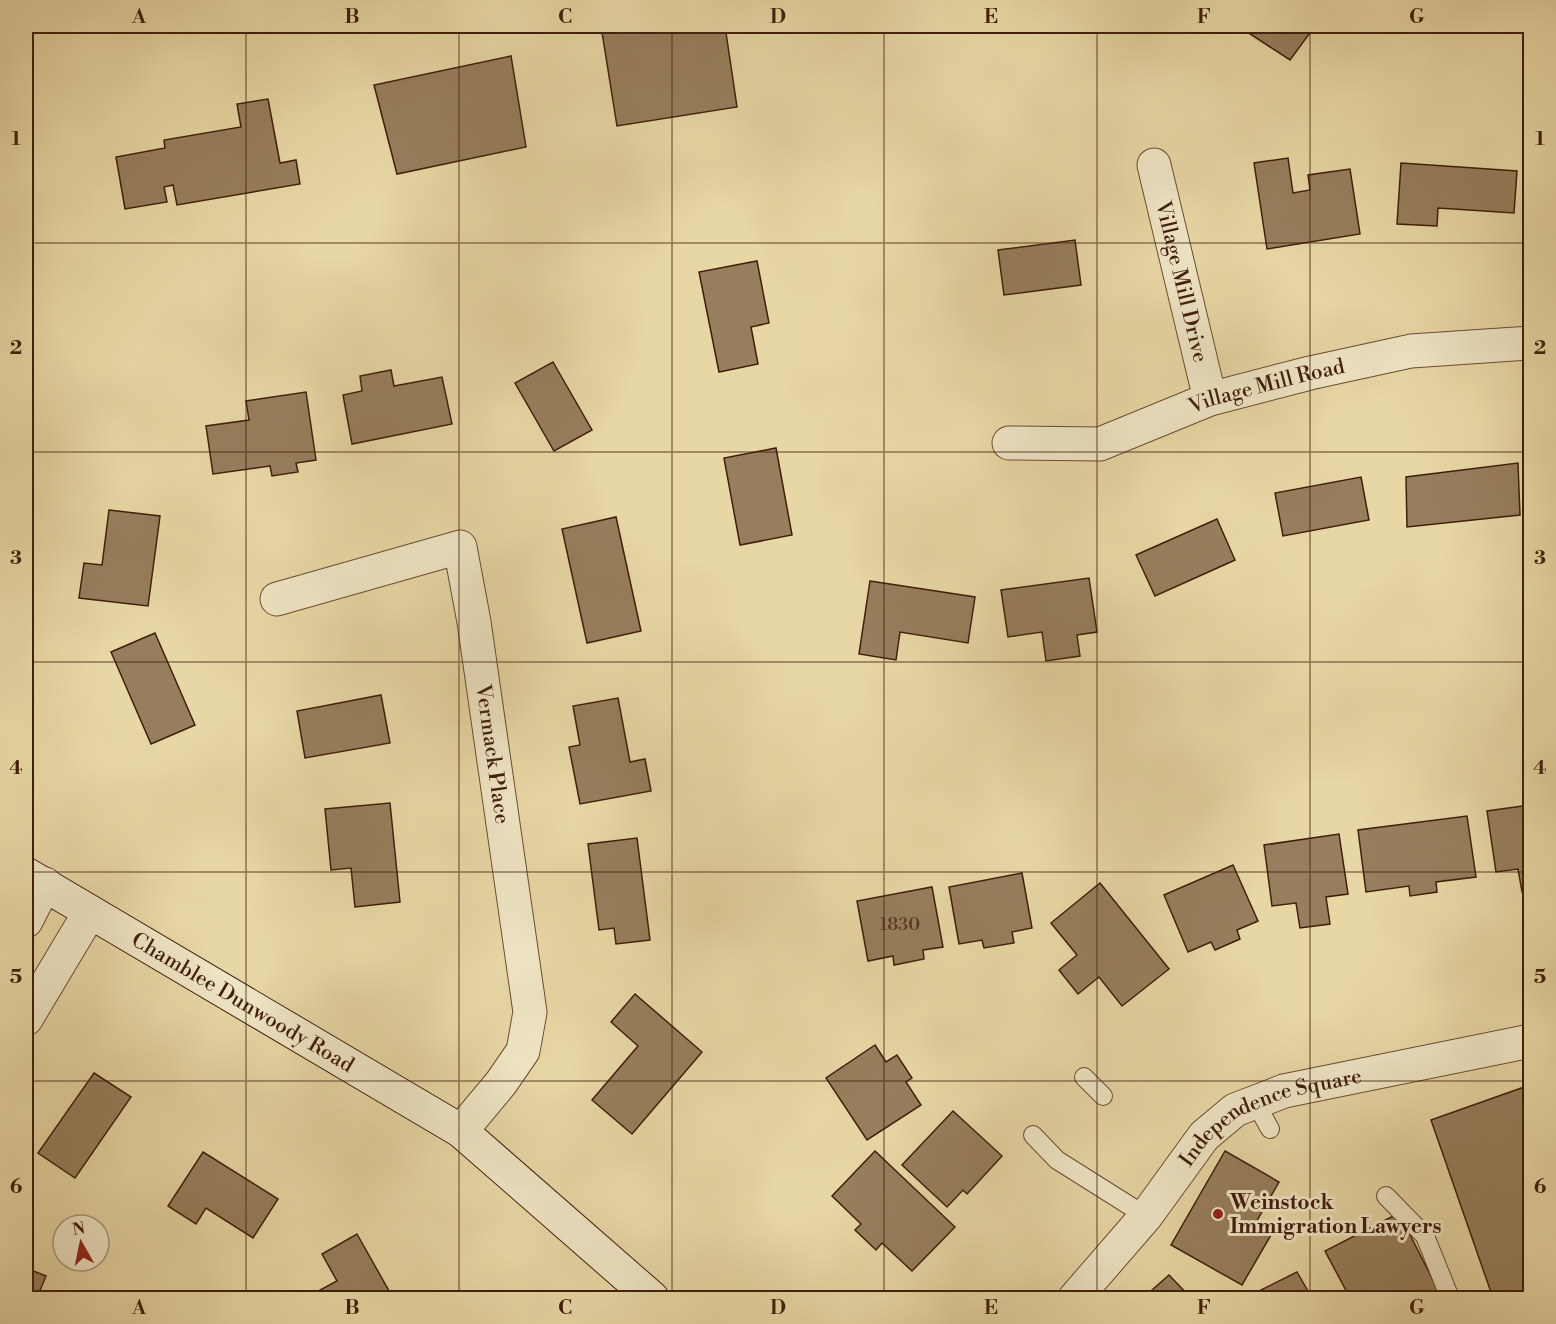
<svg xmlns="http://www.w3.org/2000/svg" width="1556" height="1324" viewBox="0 0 1556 1324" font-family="'Libre Bodoni',serif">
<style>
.building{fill:#977e5c;stroke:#401e0d;stroke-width:1.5}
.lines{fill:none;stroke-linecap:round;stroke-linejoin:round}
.lane-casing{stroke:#6a4c33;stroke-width:20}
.street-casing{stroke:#6a4c33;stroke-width:35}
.secondary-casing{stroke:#401e0d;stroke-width:35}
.lane{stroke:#efe5c4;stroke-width:18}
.street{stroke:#efe5c4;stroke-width:33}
.secondary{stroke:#efe5c4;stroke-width:33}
.grid{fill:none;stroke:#401e0d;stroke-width:1.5;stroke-opacity:0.55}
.poi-dot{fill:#8f2418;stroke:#efe5c4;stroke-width:2}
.labels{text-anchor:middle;stroke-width:6;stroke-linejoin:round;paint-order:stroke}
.number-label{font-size:18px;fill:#563621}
.street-label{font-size:21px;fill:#401e0d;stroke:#efe5c4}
.poi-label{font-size:21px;font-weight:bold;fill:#401e0d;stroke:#efe5c4;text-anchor:start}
.neatline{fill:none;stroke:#401e0d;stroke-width:2}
.grid-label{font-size:20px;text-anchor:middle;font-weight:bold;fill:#401e0d}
</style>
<rect width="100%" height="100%" fill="#e7d7a4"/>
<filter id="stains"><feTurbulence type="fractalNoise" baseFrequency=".00333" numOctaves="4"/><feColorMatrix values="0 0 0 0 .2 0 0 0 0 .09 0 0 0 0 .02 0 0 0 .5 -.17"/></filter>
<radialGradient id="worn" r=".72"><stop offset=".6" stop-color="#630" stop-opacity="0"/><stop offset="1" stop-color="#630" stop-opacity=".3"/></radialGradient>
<g class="building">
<polygon points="601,26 725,26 737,107 617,126"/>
<polygon points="1238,26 1315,26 1290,60"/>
<polygon points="511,56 526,147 397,174 374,85"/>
<polygon points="268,99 280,163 296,160 300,184 177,205 173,185 164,187 167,202 125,209 116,157 165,148 164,140 241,127 237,104"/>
<polygon points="1288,158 1293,193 1310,190 1308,175 1350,169 1360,234 1267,249 1254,163"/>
<polygon points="1401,163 1517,171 1514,213 1438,208 1437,226 1397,224"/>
<polygon points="1075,240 1081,285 1004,295 998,250"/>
<polygon points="757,261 769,323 751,327 758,364 719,372 699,272"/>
<polygon points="553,362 592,430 554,451 515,383"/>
<polygon points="391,370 394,386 442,377 452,424 352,444 343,395 362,391 360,376"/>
<polygon points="306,392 316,460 296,463 298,472 272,476 270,466 213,474 206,426 249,420 246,401"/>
<polygon points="776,448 792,535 740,545 724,458"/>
<polygon points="1518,463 1520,515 1407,527 1406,477"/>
<polygon points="1361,477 1369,520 1283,536 1275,493"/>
<polygon points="109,510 160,516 148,606 79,598 84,563 102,565"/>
<polygon points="616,517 641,631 587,643 562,529"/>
<polygon points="1217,519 1235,560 1155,596 1136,555"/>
<polygon points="1089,578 1097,632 1077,635 1080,656 1046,661 1042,632 1008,637 1001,590"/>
<polygon points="870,581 975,597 968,643 900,632 896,660 859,654"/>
<polygon points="155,633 195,725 151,744 111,652"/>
<polygon points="381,695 390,743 305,758 297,711"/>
<polygon points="618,698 630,762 645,759 651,791 580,804 569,747 580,745 573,706"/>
<polygon points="390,803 400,902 355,907 351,868 331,870 325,809"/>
<polygon points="1530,805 1530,891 1522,892 1518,869 1496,872 1487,811"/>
<polygon points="1467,816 1476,877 1436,882 1437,892 1410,896 1409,886 1366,892 1358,830"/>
<polygon points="1339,834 1348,894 1326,897 1330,924 1300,928 1296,903 1272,906 1264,845"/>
<polygon points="637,838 650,940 616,944 614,928 599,930 588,844"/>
<polygon points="1233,865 1258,921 1237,930 1240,939 1215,950 1211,942 1188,952 1164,895"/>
<polygon points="1022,873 1032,928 1012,932 1014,943 984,948 982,940 959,944 949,887"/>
<polygon points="1100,883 1169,969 1122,1006 1099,977 1078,994 1059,970 1077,955 1051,923"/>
<polygon points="932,887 943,947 923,950 924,959 894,965 893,956 868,961 857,901"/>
<polygon points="635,994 702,1052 632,1134 592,1100 638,1046 611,1022"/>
<polygon points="875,1045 886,1062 897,1055 912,1078 906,1082 921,1105 867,1140 826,1078"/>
<polygon points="94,1073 131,1097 75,1178 38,1153"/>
<polygon points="1530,1085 1530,1288 1501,1298 1493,1298 1431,1120"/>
<polygon points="953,1111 1002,1156 967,1194 963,1190 947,1207 902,1165"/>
<polygon points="875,1151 955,1227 912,1271 882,1243 876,1250 855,1230 861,1224 832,1196"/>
<polygon points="1225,1151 1279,1182 1254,1226 1271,1235 1242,1285 1171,1245"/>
<polygon points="203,1152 278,1199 253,1238 206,1208 196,1224 168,1206"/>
<polygon points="1399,1213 1442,1298 1375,1298 1372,1293 1361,1298 1350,1298 1325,1251"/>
<polygon points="357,1234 393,1298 310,1298 309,1296 337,1281 322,1254"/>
<polygon points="26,1268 46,1276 37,1298 26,1298"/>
<polygon points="1297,1272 1312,1298 1245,1298"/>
<polygon points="1169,1275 1191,1298 1143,1298"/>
</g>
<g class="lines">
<defs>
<g id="lane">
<polyline points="1084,1077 1103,1096"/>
<polyline points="1255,1102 1270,1129"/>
<polyline points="1033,1135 1057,1160 1146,1216"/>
<polyline points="1386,1196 1425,1236 1450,1298"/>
</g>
<g id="street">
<path id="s1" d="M1154,165L1210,399"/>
<path id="s2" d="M1009,443L1100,444L1210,399L1310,373L1411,351L1530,343"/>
<path id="s3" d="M277,599L460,547L474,622L530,1012L523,1051L501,1083L461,1131"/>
<polyline points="26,921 45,884"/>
<polyline points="26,1019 90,912"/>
<path id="s4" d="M1075,1298L1146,1216L1204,1136L1235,1110L1284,1091L1530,1041"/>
</g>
<g id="secondary">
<path id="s5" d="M26,874L461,1131L652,1298"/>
</g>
</defs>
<use href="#lane" class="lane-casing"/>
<use href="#street" class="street-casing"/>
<use href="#secondary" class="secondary-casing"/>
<use href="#lane" class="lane"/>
<use href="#street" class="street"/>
<use href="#secondary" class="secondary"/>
</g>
<path class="grid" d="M246,26V1298M459,26V1298M672,26V1298M884,26V1298M1097,26V1298M1310,26V1298M26,243H1530M26,452H1530M26,662H1530M26,872H1530M26,1081H1530"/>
<circle class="poi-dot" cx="1218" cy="1214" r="6"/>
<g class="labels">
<g class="number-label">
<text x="900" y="930">1830</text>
</g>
<g class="street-label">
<text dy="7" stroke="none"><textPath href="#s1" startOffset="120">Village Mill Drive</textPath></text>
<text dy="7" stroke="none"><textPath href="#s2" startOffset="268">Village Mill Road</textPath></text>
<text dy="7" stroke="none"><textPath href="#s3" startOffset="400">Vermack Place</textPath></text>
<text dy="7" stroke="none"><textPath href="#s5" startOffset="252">Chamblee Dunwoody Road</textPath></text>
<text dy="7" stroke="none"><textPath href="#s4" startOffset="276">Independence Square</textPath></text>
</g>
<g class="poi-label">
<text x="1230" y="1209">Weinstock<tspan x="1230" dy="24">Immigration Lawyers</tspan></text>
</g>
</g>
<rect width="1556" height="1324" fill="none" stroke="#e7d7a4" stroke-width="66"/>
<g transform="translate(81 1243) rotate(351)"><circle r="28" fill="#efe5c4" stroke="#a9957b" stroke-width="1.5"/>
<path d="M0-4.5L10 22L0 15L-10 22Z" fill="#8f2418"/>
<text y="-9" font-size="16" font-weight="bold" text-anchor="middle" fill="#401e0d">N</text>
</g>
<rect x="33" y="33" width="1490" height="1258" class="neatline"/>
<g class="grid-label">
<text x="139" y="23">A</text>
<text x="352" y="23">B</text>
<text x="565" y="23">C</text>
<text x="778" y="23">D</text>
<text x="991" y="23">E</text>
<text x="1204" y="23">F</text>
<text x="1417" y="23">G</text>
<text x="16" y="145">1</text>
<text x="1540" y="145">1</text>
<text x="16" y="354">2</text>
<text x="1540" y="354">2</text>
<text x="16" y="564">3</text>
<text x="1540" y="564">3</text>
<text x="16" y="774">4</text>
<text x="1540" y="774">4</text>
<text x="16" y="983">5</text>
<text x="1540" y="983">5</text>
<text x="16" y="1193">6</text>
<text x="1540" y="1193">6</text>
<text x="139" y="1314">A</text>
<text x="352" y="1314">B</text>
<text x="565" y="1314">C</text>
<text x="778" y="1314">D</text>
<text x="991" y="1314">E</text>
<text x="1204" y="1314">F</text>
<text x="1417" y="1314">G</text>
</g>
<rect width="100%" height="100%" filter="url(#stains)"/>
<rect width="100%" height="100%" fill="url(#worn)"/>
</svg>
